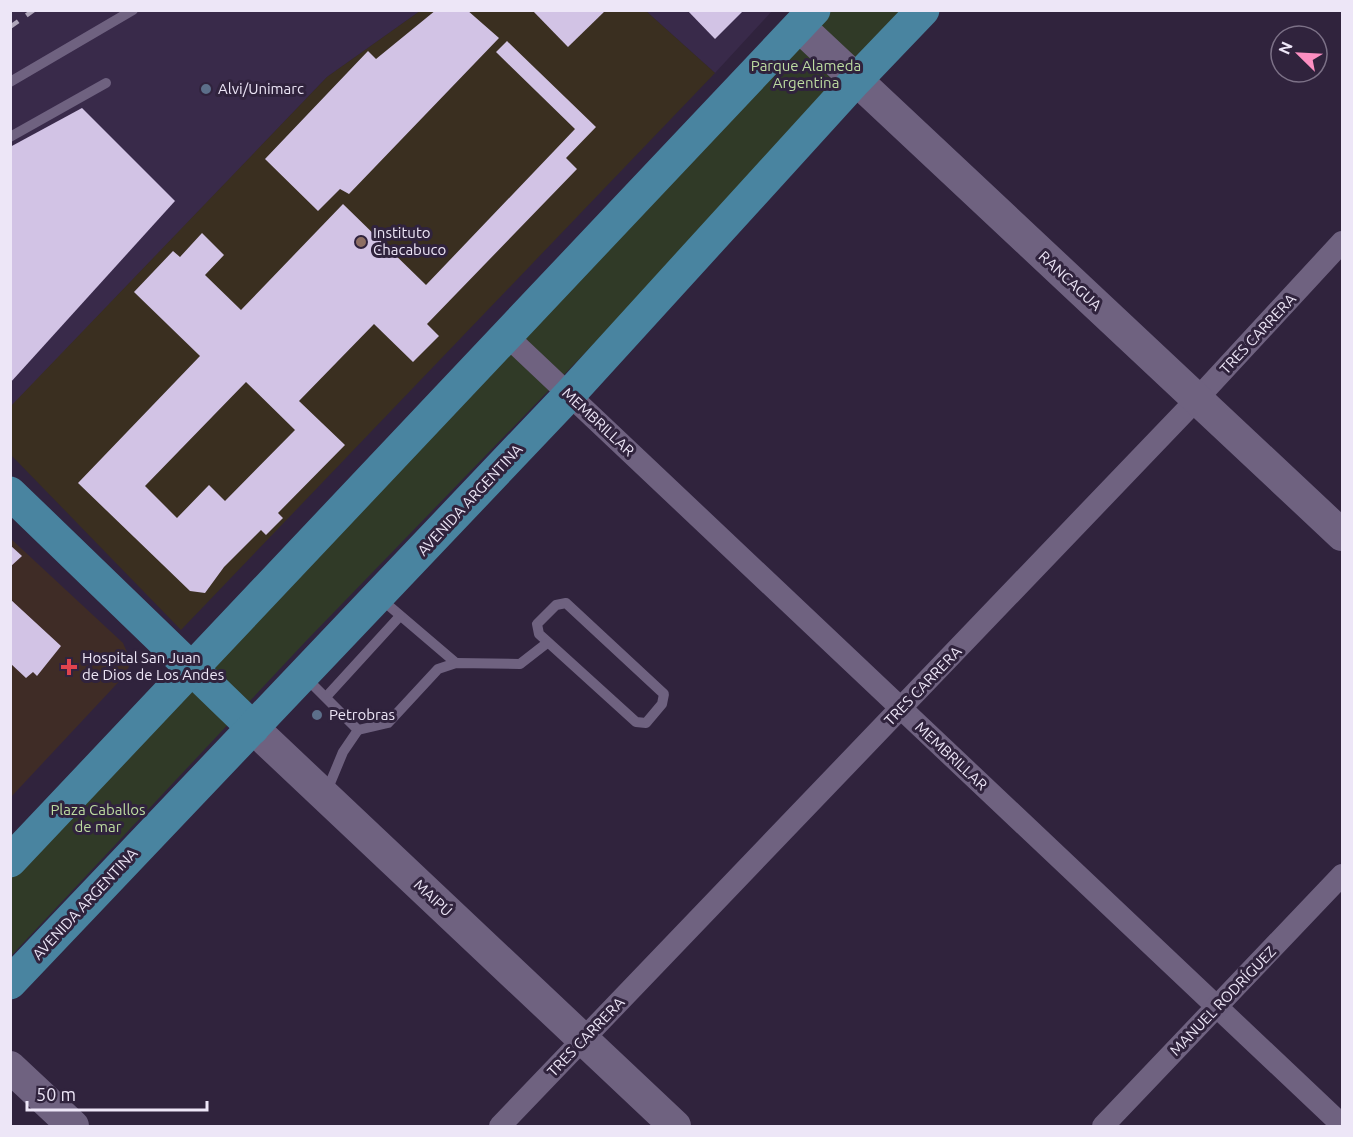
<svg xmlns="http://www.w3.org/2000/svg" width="1353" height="1137" viewBox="0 0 1353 1137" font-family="Ubuntu,sans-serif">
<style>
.built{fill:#392a4a}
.education{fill:#3a2f20}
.medical{fill:#3f2c26}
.green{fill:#303a27}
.building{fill:#d2c3e5;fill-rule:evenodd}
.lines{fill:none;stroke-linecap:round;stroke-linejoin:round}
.lane{stroke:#6f6280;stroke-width:10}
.street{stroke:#6f6280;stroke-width:22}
.secondary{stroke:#6f6280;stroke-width:32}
.primary{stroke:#4984a0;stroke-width:33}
.rail{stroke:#afa6ba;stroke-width:4.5;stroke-dasharray:10 10;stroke-linecap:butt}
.service-dot{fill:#5c6f8a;stroke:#30233d;stroke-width:2}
.education-dot{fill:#8d6e63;stroke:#30233d;stroke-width:2}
.health-dot{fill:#e0444e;stroke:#30233d;stroke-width:2}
.labels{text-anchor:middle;stroke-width:6;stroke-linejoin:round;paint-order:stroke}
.park-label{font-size:15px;fill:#bddca1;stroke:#30233d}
.poi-label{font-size:15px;fill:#ede6f7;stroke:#30233d;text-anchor:start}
.street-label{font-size:15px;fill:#ede6f7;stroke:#30233d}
</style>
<rect width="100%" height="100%" fill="#30233d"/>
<g class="built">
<polygon points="11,11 420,11 327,77 11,407"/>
<polygon points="646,11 772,11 715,73"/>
</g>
<polygon class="education" points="420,11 646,11 715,73 181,630 11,455 10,407 327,77"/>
<polygon class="medical" points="10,538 123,643 131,661 126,674 11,797"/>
<polygon class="green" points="818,11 916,11 307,640 11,956 10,867"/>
<g class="building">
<polygon points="436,10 467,10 499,38 349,194 340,189 318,211 265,159 368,51 376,59"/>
<polygon points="532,10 606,10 568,47"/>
<polygon points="687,10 744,10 715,39"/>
<path d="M507,41L596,127L566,158L577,169L427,324L439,336L413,362L374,324L299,401L345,445L278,513L283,518L266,535L261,530L224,567L205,593L190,591L78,483L200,356L134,292L173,251L180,257L202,233L224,255L205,275L241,310L343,204L426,285L575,129L496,52ZM246,382L295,430L225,501L209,485L177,518L145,486Z"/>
<polygon points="82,108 175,201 10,383 10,147"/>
<polygon points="10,545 22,556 10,567"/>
<polygon points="10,599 61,646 37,676 33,672 26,678 10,663"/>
</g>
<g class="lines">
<g class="lane">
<polyline points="10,82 133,10"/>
<polyline points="10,137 106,83"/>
<polyline points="381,599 456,663"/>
<polygon points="566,603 664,694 662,704 646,723 636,722 539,634 537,624 556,605"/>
<polyline points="305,677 358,730 343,752 326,793"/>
<polyline points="326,697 400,616"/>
<polyline points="358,730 388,723 438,669 456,663 520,664 547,643"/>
</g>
<g class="street">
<polyline points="507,336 1342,1125"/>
<polyline points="500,1126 1197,399 1342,242"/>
<polyline points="1103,1126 1342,875"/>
</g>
<g class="secondary">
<polyline points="799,26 1342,535"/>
<polyline points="253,728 675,1126"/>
<polyline points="10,1067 73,1126"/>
</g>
<g class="primary">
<polyline points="10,493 253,728"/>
<polyline points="10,861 814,10"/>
<polyline points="10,983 569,395 856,80 923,10"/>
</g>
<polyline class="rail" points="10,27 34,10"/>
</g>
<g class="service-dot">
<circle cx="206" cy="89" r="6"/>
<circle cx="317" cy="715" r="6"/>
</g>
<circle class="education-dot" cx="361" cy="242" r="6"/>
<path class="health-dot" d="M66 658h6v6h6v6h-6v6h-6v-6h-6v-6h6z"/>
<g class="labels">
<g class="park-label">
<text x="806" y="71">Parque Alameda<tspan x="806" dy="17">Argentina</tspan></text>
<text x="98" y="815">Plaza Caballos<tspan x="98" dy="17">de mar</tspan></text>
</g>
<g class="poi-label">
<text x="218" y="94">Alvi/Unimarc</text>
<text x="373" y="238">Instituto<tspan x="373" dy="17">Chacabuco</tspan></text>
<text x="82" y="663">Hospital San Juan<tspan x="82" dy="17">de Dios de Los Andes</tspan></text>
<text x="329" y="720">Petrobras</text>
</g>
<g class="street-label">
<text transform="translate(1070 281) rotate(43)" y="5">RANCAGUA</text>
<text transform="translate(1258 334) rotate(-47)" y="5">TRES CARRERA</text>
<text transform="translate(598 422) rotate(43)" y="5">MEMBRILLAR</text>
<text transform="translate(470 500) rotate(-47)" y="5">AVENIDA ARGENTINA</text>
<text transform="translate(923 686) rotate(-46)" y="5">TRES CARRERA</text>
<text transform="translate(951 756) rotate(43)" y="5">MEMBRILLAR</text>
<text transform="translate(433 898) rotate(43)" y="5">MAIPÚ</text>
<text transform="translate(85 904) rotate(-47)" y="5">AVENIDA ARGENTINA</text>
<text transform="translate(1223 1001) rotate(-46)" y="5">MANUEL RODRÍGUEZ</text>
<text transform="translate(586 1037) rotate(-46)" y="5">TRES CARRERA</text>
</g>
</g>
<rect width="1353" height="1137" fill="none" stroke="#ede6f7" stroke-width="24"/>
<g transform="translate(1299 54) rotate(294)"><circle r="28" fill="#30233d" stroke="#7c7187" stroke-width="1.5"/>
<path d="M0-4.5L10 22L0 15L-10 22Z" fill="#fc8fc2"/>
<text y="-9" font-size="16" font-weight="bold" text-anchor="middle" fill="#ede6f7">N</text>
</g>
<path d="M27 1101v9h180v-9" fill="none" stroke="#ede6f7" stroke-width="3"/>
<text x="36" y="1101" font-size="18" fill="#ede6f7" stroke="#30233d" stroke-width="4.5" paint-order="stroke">50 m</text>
</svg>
